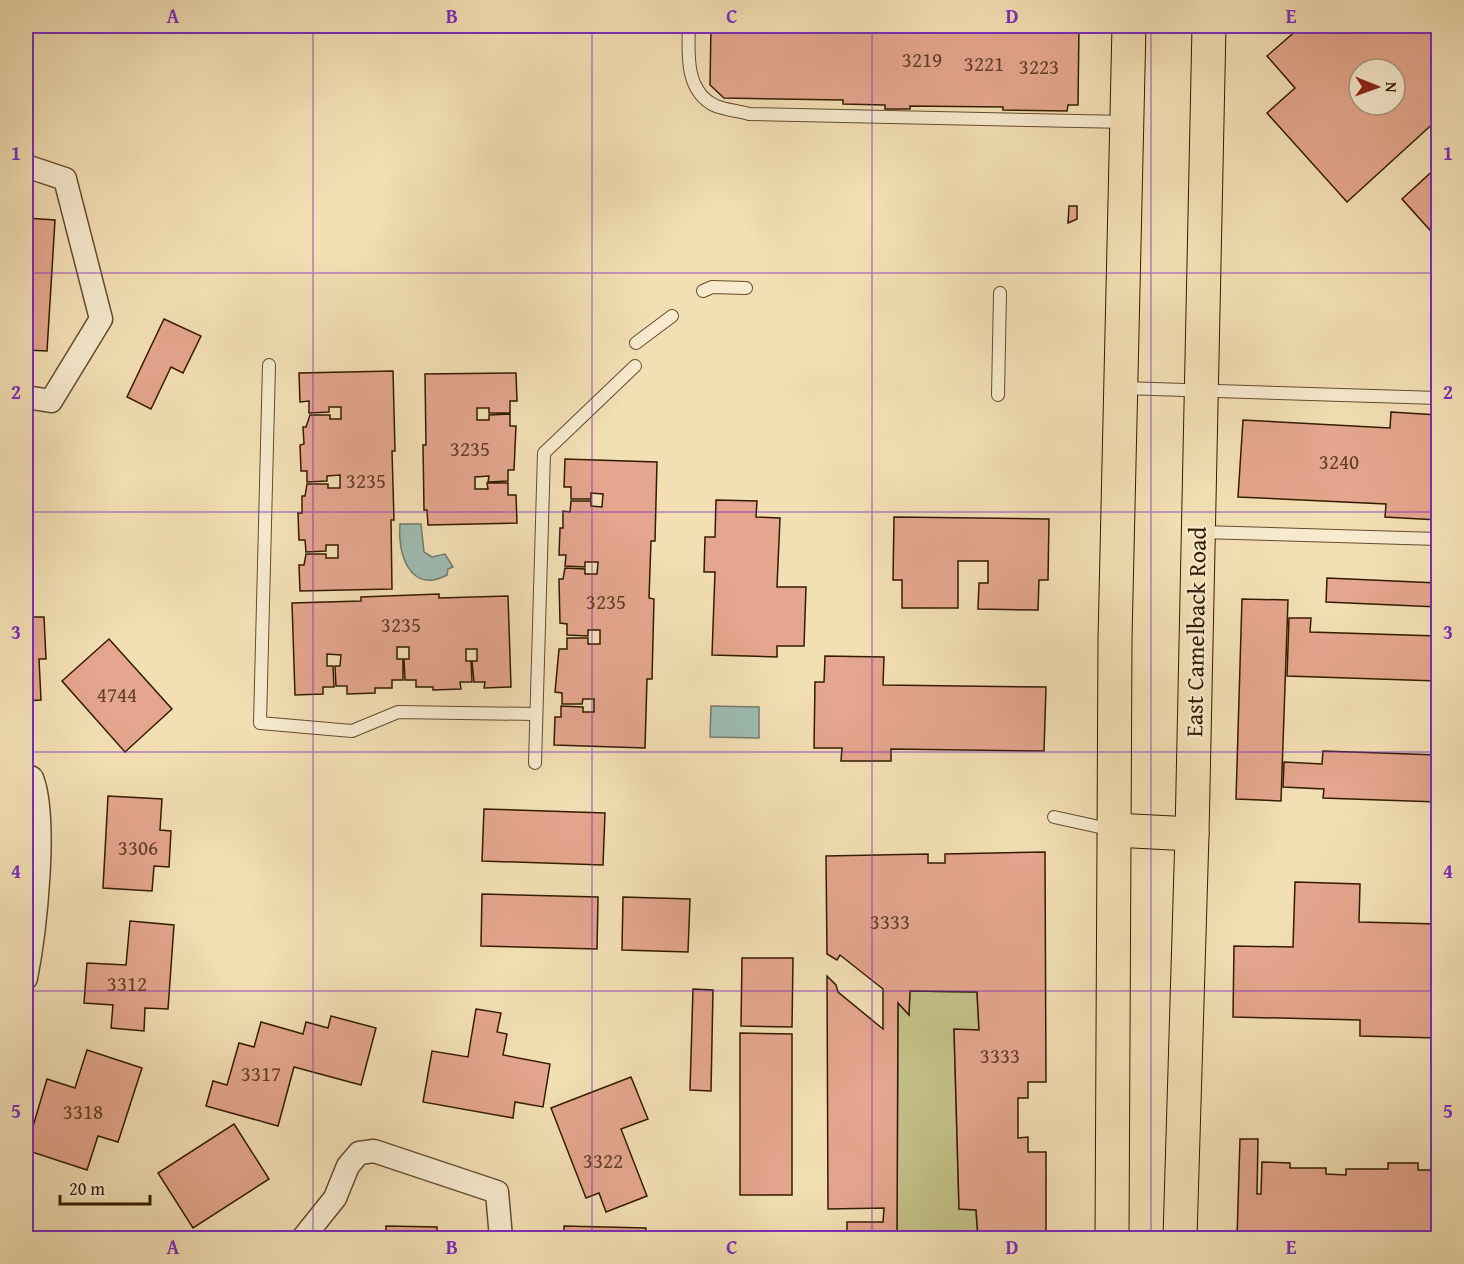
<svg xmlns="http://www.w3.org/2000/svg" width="1464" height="1264" viewBox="0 0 1464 1264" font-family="'Gentium Book Plus',serif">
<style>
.green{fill:#c3c087;stroke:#7c6e44;stroke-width:1.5}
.water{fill:#9dbcb3;stroke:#737c6b;stroke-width:1.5}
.building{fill:#e4a68e;stroke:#341b00;stroke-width:1.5;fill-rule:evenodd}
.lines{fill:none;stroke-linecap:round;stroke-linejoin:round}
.service-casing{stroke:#644c2d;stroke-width:14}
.minor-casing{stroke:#644c2d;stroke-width:25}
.primary-casing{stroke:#341b00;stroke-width:35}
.service{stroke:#f7eace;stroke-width:12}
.minor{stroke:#f7eace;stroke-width:22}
.primary{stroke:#f3dfb4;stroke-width:33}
.grid{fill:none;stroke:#7b2cbf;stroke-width:1.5;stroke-opacity:0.55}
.labels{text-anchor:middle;stroke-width:4.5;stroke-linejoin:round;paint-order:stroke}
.number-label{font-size:21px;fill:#603e24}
.street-label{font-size:24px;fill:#341b00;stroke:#f7eace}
.neatline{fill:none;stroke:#7b2cbf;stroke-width:2}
.grid-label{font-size:20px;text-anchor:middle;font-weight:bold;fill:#7b2cbf}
</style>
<rect width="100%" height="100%" fill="#f3dfb4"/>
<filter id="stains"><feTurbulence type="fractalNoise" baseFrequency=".00333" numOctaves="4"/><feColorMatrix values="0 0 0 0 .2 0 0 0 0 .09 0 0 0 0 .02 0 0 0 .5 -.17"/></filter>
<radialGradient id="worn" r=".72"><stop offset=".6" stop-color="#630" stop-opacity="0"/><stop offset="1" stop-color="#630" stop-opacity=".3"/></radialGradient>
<polygon class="green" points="910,991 977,992 979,1030 954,1030 959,1209 976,1210 978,1238 897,1238 898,1003 909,1015"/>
<g class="water">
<path d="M400,524H421L424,552L432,557L445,554L453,567L448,569L447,575C410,595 397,553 400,524Z"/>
<polygon points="711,706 759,707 759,738 710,737"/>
</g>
<g class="building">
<polygon points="711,26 845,26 845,28 1038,31 1038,26 1079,26 1078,105 1068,105 1067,111 1003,110 1003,107 910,106 910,109 885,109 885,105 843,104 843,100 724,98 710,85"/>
<path d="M1296,26H1438V119L1347,202L1267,113L1295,88L1267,56L1299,28ZM1359,69H1395V105H1359Z"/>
<polygon points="1438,166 1438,239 1402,199"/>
<polygon points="1069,206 1077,206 1077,219 1068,223"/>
<polygon points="26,218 55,220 47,351 26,350"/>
<polygon points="164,319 201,336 183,373 171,367 151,409 127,397"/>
<polygon points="393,371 395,451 392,451 394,520 391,520 392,589 300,591 299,565 304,565 306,554 326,554 326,558 338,558 338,545 326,545 326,551 306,552 305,540 299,540 298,513 302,513 302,496 305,496 307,484 328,484 328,488 340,488 340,475 327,476 327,481 307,482 307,471 301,471 300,445 304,444 303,427 306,427 310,415 330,415 330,419 341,419 341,407 329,407 329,412 309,413 309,401 300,402 299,373"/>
<polygon points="516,373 517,401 510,401 510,413 489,413 489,408 477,408 477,420 489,420 489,415 510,414 510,426 516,426 514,470 508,470 508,481 488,482 489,476 475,477 475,489 488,489 487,483 508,483 508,495 516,495 517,523 428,525 427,510 424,510 423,445 426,445 425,374"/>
<polygon points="1391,412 1438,415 1438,520 1385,517 1386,504 1238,497 1243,420 1390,428"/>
<polygon points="565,459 657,462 655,541 651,541 649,598 654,599 652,679 647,679 645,748 554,745 555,717 561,717 561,706 583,707 583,712 594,712 594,699 583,699 582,704 562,704 562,693 555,692 559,649 567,649 567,638 588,638 588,644 600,644 600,630 588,630 588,636 567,635 567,624 560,623 559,579 563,579 565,568 585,569 585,574 597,574 598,562 585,562 585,567 565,566 566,555 559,555 560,528 563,528 563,511 570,512 571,501 591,501 591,506 602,507 603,494 591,493 591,499 571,499 571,487 564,487"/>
<polygon points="716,500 757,501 756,517 780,518 777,587 806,587 804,646 777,646 777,657 712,655 715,572 704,572 705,537 715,537"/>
<polygon points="894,517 1049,519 1048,580 1039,580 1038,610 978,609 979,583 988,583 988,561 958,561 958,608 902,608 902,580 893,580"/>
<polygon points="1327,578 1438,583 1438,607 1326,602"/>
<polygon points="439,594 439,598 508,596 511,687 484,688 485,682 474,682 472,661 477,661 477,649 466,649 466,661 471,661 472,682 460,682 461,689 433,690 433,687 416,687 416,680 405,680 404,659 409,659 409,647 397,647 397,659 403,659 403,680 392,680 392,688 375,688 375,693 347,694 347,686 336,686 335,666 340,666 341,655 327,654 327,666 333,666 334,687 323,687 323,694 295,695 292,603 361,601 361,597"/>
<polygon points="1242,599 1288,600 1281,801 1236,799"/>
<polygon points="26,617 44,617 46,659 39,659 41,700 26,701"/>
<polygon points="1289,618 1311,618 1310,632 1438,636 1438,681 1287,676"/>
<polygon points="109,639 172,709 125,752 62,681"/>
<polygon points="825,656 884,657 883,685 1046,687 1044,751 891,749 891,761 841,761 842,748 814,748 815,682 824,682"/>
<polygon points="1323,751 1438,755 1438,802 1323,798 1324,789 1283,787 1284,762 1322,764"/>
<polygon points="108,796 162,799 160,830 171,831 169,867 154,866 152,891 103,888"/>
<polygon points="484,809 605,813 603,865 482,861"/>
<polygon points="1045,852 1046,1082 1028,1082 1028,1098 1018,1098 1018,1138 1028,1137 1028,1152 1046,1152 1046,1238 978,1238 976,1210 959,1209 954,1029 979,1030 977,992 910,991 909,1015 898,1003 897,1238 828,1238 828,1232 847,1232 847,1222 883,1222 884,1208 828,1209 827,976 836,985 838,992 883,1029 883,989 840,955 837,960 827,954 826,856 928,854 928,863 945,863 945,854"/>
<polygon points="1295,882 1360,884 1359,922 1438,924 1438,1038 1360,1036 1360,1020 1233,1017 1234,946 1293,947"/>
<polygon points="482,894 598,897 597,949 481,946"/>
<polygon points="623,897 690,899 688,952 622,950"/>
<polygon points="130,921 174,925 168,1009 145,1008 144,1031 111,1028 113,1005 84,1003 87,963 126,965"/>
<polygon points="742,958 793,958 792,1027 741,1026"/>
<polygon points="693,989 713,990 711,1091 690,1090"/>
<polygon points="476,1009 501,1013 497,1032 507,1034 503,1055 550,1064 543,1107 515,1102 513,1118 423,1102 432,1051 468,1057"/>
<polygon points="331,1016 376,1028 361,1085 294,1067 278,1126 206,1106 213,1081 227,1085 239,1043 254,1047 261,1022 303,1034 306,1022 328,1028"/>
<polygon points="740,1033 792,1034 792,1195 740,1195"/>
<polygon points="87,1050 142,1068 118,1142 98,1136 87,1170 26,1150 47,1079 75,1088"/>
<polygon points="631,1077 648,1119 621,1129 647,1196 606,1212 599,1193 586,1198 551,1108"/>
<polygon points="234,1124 269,1179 193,1228 158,1173"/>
<polygon points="1240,1139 1258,1139 1257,1194 1261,1194 1262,1162 1290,1163 1290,1168 1326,1168 1326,1174 1346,1175 1346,1169 1388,1169 1388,1163 1418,1163 1418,1170 1438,1170 1438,1238 1237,1238"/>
<polygon points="386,1226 437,1227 437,1238 386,1238"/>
<polygon points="564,1226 646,1228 645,1238 564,1238"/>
</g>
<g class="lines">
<defs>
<g id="service">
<path d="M689,26C688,54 685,92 716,106C726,110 739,111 749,114L1127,122"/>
<polyline points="703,291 712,287 746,288"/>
<polyline points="636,343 672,316"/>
<polyline points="269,365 260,723 352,731 398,712 535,714"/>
<polyline points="1122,388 1438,398"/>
<polyline points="998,395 1000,293"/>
<polyline points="1200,532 1438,539"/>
<polyline points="535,763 544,453 635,366"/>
<polyline points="1054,817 1113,830"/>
</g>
<g id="minor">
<polyline points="26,166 65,179 101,319 51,401 26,397"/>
<path d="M26,775L32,778C48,819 35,933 26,978"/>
<polyline points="303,1238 335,1198 348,1166 359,1153 374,1151 497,1192 501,1238"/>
</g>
<g id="primary">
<polyline points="1114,830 1192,834"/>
<polyline points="1112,1238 1115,639 1129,26"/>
<polyline points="1180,1238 1192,834 1209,26"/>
</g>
</defs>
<use href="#service" class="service-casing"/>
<use href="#minor" class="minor-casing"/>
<use href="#primary" class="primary-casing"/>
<use href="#service" class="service"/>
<use href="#minor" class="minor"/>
<use href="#primary" class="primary"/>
</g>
<path class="grid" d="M313,26V1238M592,26V1238M872,26V1238M1151,26V1238M26,273H1438M26,512H1438M26,752H1438M26,991H1438"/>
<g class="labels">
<g class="number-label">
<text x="922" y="67">3219</text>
<text x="984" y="71">3221</text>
<text x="1039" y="74">3223</text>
<text x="470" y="456">3235</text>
<text x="1339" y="469">3240</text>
<text x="366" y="488">3235</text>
<text x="606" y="609">3235</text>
<text x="401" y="632">3235</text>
<text x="117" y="702">4744</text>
<text x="138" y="855">3306</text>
<text x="890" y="929">3333</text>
<text x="127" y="991">3312</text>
<text x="1000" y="1063">3333</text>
<text x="261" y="1081">3317</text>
<text x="83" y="1119">3318</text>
<text x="603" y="1168">3322</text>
</g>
<g class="street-label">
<text transform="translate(1196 632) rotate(-89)" y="8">East Camelback Road</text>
</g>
</g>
<rect width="1464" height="1264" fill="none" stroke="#f3dfb4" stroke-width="66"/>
<g transform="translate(1377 87) rotate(91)"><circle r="28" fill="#f7eace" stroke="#a9977c" stroke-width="1.5"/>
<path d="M0-4.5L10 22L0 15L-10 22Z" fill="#8f2418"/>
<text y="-9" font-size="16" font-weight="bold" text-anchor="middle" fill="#341b00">N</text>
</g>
<path d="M60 1195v9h90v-9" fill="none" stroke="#341b00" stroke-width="3"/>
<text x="69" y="1195" font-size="18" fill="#341b00" stroke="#f7eace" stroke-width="4.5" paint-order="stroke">20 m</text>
<rect x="33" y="33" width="1398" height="1198" class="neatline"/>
<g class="grid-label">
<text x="173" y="23">A</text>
<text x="452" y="23">B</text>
<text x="732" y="23">C</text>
<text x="1012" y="23">D</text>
<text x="1291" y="23">E</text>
<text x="16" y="160">1</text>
<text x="1448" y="160">1</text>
<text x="16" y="399">2</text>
<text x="1448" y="399">2</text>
<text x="16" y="639">3</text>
<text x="1448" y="639">3</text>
<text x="16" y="878">4</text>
<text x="1448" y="878">4</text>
<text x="16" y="1118">5</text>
<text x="1448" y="1118">5</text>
<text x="173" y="1254">A</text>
<text x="452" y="1254">B</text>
<text x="732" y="1254">C</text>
<text x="1012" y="1254">D</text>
<text x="1291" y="1254">E</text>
</g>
<rect width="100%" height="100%" filter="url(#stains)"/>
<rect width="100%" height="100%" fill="url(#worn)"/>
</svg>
